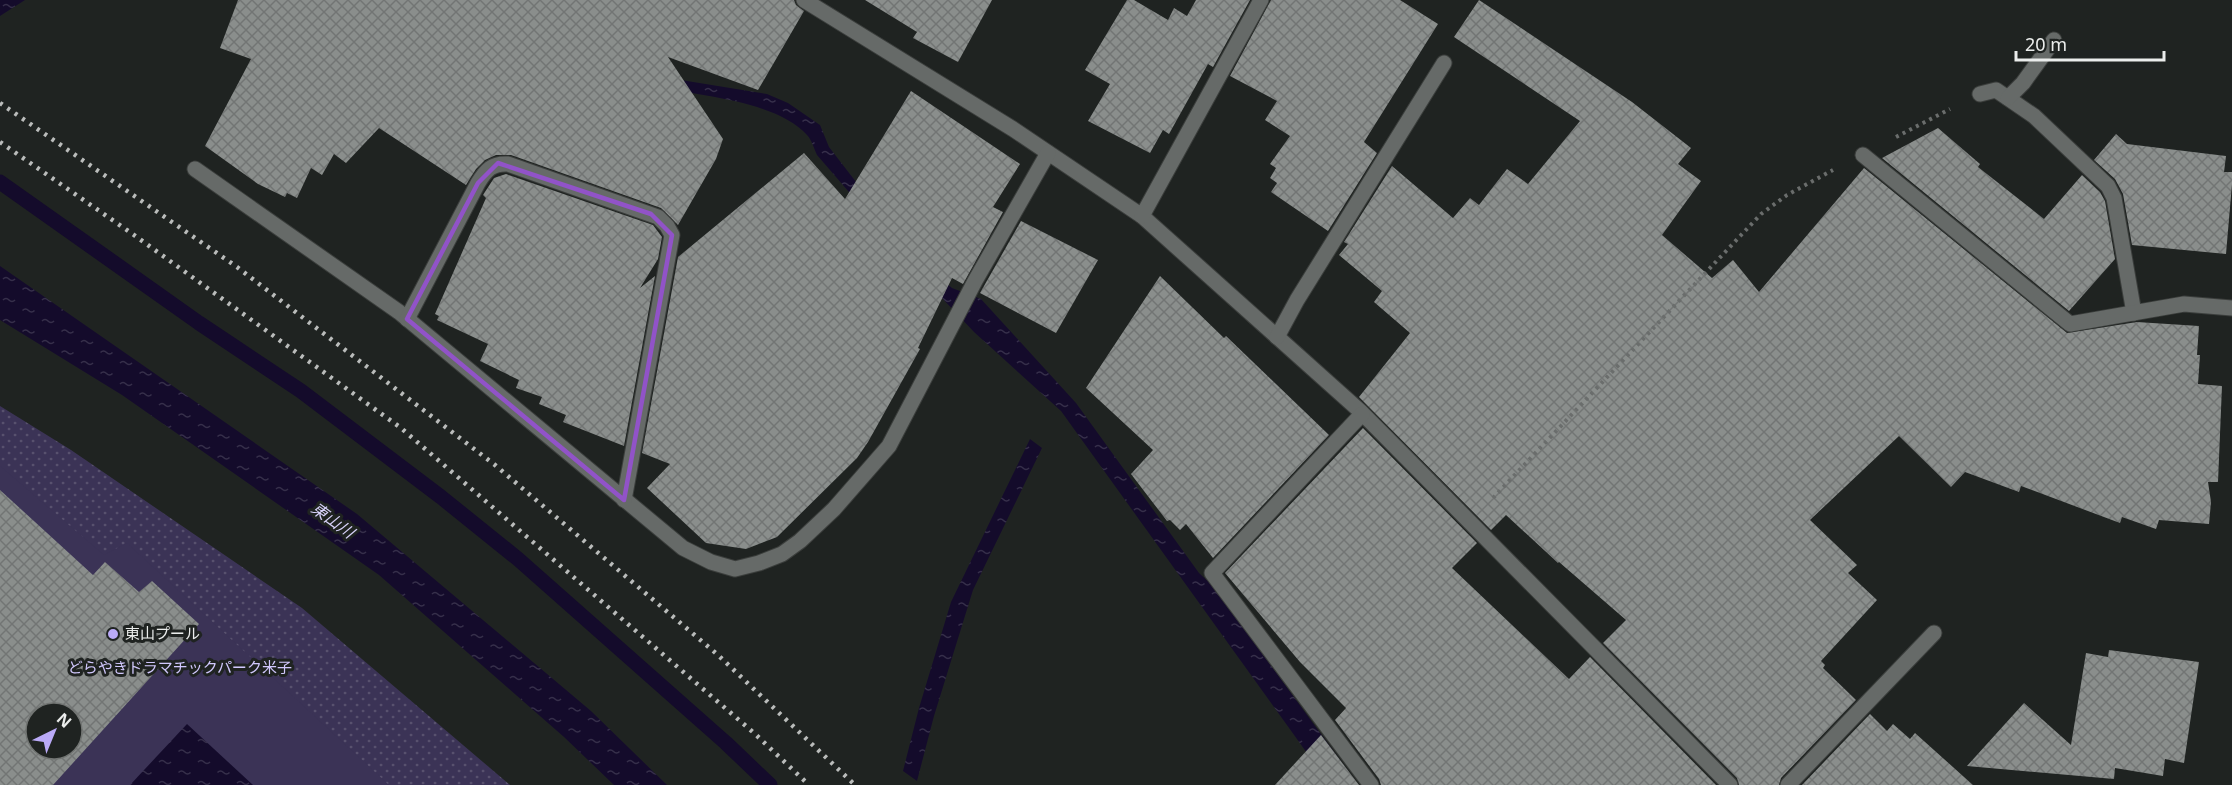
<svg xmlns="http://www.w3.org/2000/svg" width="2232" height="785" viewBox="0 0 2232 785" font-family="'Noto Sans','Noto Sans JP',sans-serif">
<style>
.park{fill:url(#park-dots);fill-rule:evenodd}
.garden{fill:#3b3356;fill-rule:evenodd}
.water{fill:url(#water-ripples)}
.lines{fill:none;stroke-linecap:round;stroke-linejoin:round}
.stream{stroke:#140b2b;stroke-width:15}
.building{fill:url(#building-cross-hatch);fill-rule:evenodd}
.minor-casing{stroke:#3b3e3c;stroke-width:17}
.path{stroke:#6a6d6c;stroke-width:4;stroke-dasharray:3 4.5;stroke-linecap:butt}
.minor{stroke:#666a68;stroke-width:15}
.rail{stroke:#babcbb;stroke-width:4.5;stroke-dasharray:3 6;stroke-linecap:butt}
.marked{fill:none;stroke:#9153c8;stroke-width:4.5;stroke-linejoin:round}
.poi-dot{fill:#baaaf7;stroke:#1f2321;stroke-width:2}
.labels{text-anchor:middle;stroke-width:6;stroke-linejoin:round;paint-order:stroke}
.poi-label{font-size:15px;fill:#ebedec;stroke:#1f2321;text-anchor:start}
.park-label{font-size:15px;fill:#d1c8fd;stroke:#1f2321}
.water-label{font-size:16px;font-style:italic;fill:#d8d2fa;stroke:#1f2321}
</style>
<defs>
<pattern id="park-dots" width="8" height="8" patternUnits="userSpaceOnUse" patternTransform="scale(1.5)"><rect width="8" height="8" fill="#3b3356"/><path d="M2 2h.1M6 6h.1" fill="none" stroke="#58516e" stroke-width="1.8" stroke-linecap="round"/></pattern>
<pattern id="water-ripples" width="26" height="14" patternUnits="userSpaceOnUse" patternTransform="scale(1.5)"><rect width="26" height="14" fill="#140b2b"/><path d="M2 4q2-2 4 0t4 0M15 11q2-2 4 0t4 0" fill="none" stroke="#362f4a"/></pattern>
<pattern id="building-cross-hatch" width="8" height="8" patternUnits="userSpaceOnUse" patternTransform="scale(1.5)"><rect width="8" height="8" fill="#8a8e8c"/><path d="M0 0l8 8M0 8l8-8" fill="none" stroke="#727574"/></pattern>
</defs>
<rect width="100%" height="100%" fill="#1f2321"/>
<path class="park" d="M0,406L71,450L302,608L510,785H0ZM36,713H72V749H36Z"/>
<path class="garden" d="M0,466L104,555L127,543L389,785H0ZM36,713H72V749H36Z"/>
<g class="water">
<polygon points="0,0 25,0 0,16"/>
<path d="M681,80L767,94L788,103L820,125L829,147L914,257L952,288L981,299L1076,403L1199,573L1213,586L1358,785H1330L1061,411L974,332L925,280L817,155C814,149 812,140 807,135C777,101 697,95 654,87Z"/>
<polygon points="0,266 357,514 591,711 667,785 614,785 564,737 379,575 122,395 0,320"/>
<polygon points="1030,439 1042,448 973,590 934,716 917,781 903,771 919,708 951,602"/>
<polygon points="187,724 253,785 130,785"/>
</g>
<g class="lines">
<polyline class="stream" points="0,182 199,323 301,391 441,497 518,559 726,743 770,785"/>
</g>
<g class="building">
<polygon points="238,0 794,0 796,5 804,11 758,90 668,57 723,139 716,159 678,225 661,208 511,155 496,155 485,160 476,169 466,185 379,128 346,163 334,154 322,175 311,168 297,198 287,193 285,197 258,184 205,146 251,59 220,48"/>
<polygon points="865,0 992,0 958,62 913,38 917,32"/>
<polygon points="1127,0 1134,0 1168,20 1174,8 1187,16 1196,0 1250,0 1213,67 1208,64 1169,134 1163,130 1150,153 1088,121 1110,84 1085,70"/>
<polygon points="1271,0 1400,0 1438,24 1364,142 1377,153 1328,231 1271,192 1277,183 1270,178 1276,168 1270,164 1290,136 1265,120 1277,101 1230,76"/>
<polygon points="1479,0 1632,102 1691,148 1678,164 1701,181 1662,235 1712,278 1733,260 1759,292 1864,168 2067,333 2137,322 2199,326 2197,355 2200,355 2198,384 2222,386 2218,482 2208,482 2211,502 2209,524 2159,520 2156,529 2122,517 2120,523 2021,486 2019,492 1965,472 1951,487 1899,436 1810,520 1857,565 1848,573 1877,600 1821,661 1825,665 1823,668 1856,700 1781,778 1779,785 1739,785 1737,778 1603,643 1626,620 1559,562 1558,563 1506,515 1491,530 1359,397 1410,333 1374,302 1382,291 1339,255 1348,244 1344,242 1392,166 1453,218 1470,198 1479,205 1507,169 1528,184 1580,121 1454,37"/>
<polygon points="911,91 1020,164 993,207 1003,212 963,284 952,278 918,348 920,349 868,442 857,458 777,537 746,549 706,543 647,488 670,464 642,453 678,257 804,153 845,199"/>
<polygon points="1938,128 1980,164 1978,167 2044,219 2082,175 2100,192 2105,201 2115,259 2069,311 1882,158"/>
<polygon points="2116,134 2127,144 2226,156 2224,172 2232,172 2232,184 2226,254 2132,245 2123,194 2115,179 2094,160"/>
<polygon points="506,174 653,225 662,237 658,259 640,288 655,276 624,446 563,422 566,415 539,404 542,397 516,388 519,380 480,361 488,344 437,320 439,316 435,314 486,198 483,195 494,178"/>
<polygon points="1021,221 1098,260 1056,333 980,293"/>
<polygon points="1160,276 1224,338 1226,336 1329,435 1213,558 1186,524 1180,530 1170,520 1167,521 1131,474 1153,450 1086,388"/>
<polygon points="1363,428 1477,543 1452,568 1569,679 1590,657 1716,785 1381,785 1379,779 1335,720 1346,708 1300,662 1225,573"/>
<path d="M0,490L93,575L105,562L139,592L152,581L199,624L53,785H0ZM36,713H72V749H36Z"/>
<polygon points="2109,650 2199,662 2184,763 2165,759 2163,776 2115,768 2114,779 1967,766 2024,703 2071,745 2086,653 2108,657"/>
<polygon points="1870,714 1887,731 1893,724 1910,739 1915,733 1973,785 1802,785"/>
<polygon points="1321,735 1359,785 1275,785"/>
</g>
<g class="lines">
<defs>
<g id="minor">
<polyline points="804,0 1013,129 1142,216 1360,411 1730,785"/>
<polyline points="1980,94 1996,90 2034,116 2108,186 2114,198 2134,313"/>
<polyline points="2008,98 2023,83 2054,40"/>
<polyline points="1863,155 2070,324 2184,304 2232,308"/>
<polyline points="195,169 399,312 683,548 711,562 735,569 759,563 782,554 800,541 834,509 889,446 975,281 1048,153"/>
<polyline points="1142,216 1261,0"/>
<path d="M407,319L478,183C486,170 492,163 508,164L658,217L667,226L672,235L624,500"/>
<polyline points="1277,337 1297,300 1444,63"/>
<polyline points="1362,414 1212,573 1371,785"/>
<polyline points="1788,785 1934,633"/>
</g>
</defs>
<use href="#minor" class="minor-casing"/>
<g class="path">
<polyline points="1896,137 1950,109"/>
<polyline points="1493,498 1761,214 1787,195 1833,170"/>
</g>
<use href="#minor" class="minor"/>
<g class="rail">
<polyline points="0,103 237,267 495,465 718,655 855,785"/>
<polyline points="0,142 134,235 401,428 754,733 809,785"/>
</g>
</g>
<path class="marked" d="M498,163L651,214L672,235L624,500L407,319L478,183Z"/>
<circle class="poi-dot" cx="113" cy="634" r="6"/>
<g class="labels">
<g class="poi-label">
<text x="125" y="639">東山プール</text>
</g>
<g class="park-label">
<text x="180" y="673">どらやきドラマチックパーク米子</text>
</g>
<g class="water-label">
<text transform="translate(333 520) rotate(36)" y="6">東山川</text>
</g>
</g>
<g transform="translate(54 731) rotate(43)"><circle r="28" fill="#1f2321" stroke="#717472" stroke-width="1.5"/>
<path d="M0-4.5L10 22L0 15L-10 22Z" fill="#baaaf7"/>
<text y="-9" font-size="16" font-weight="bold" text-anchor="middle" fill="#ebedec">N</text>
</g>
<path d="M2016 51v9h148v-9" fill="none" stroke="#ebedec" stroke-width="3"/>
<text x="2025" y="51" font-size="18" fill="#ebedec" stroke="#1f2321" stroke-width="4.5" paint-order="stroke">20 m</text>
</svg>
